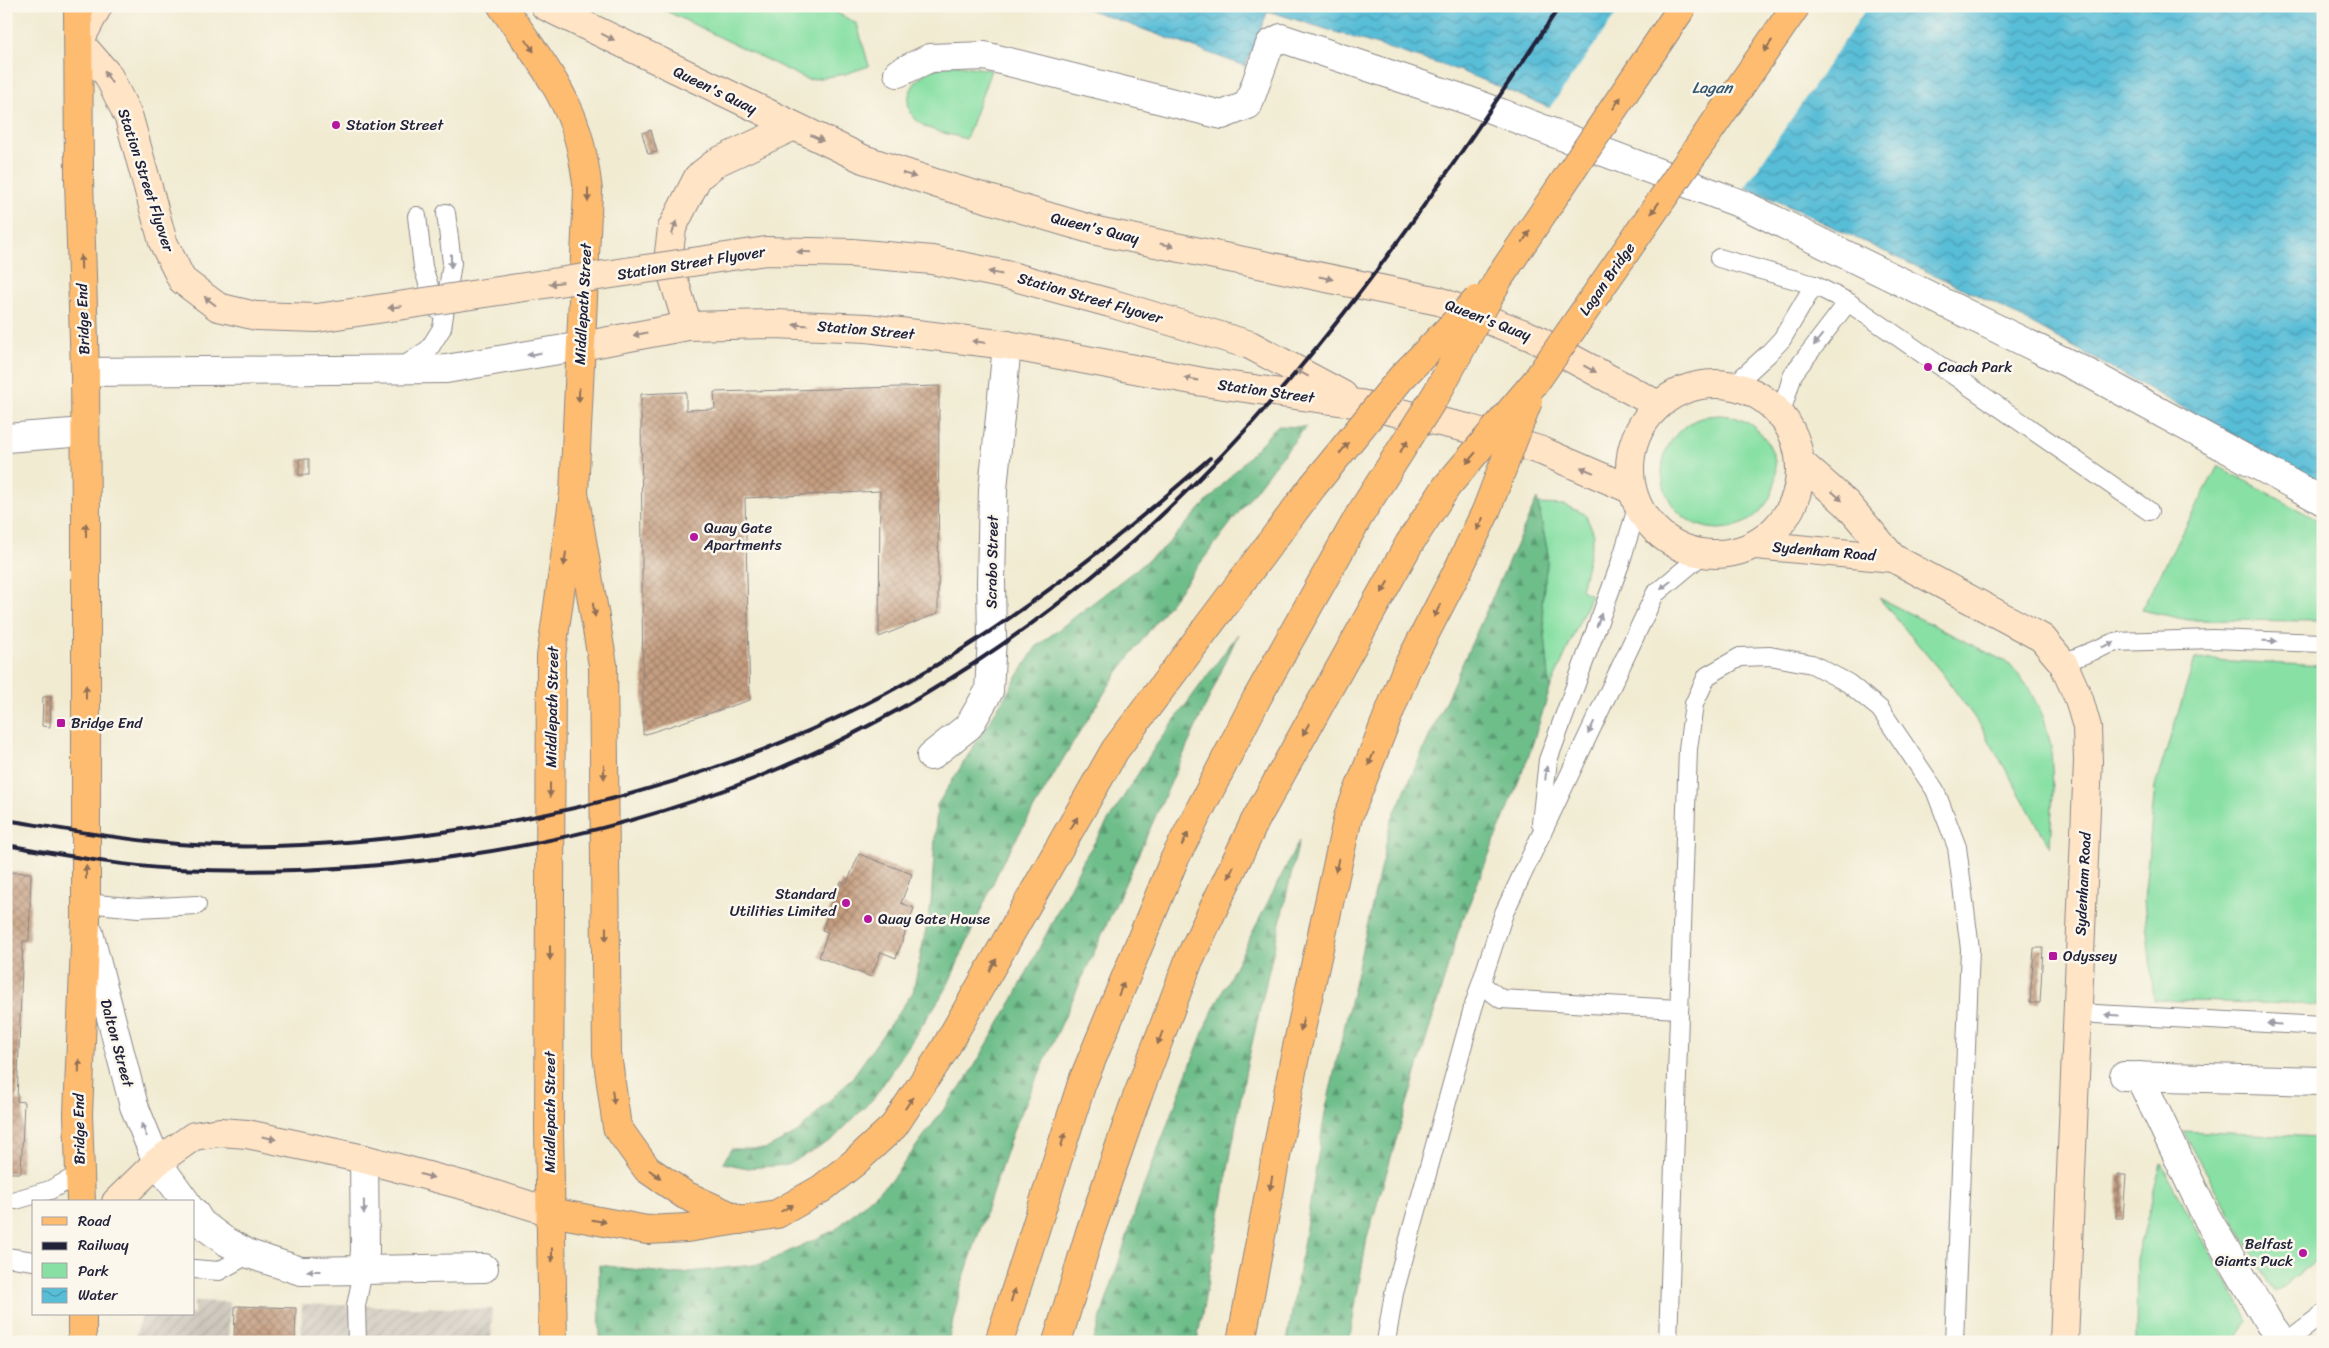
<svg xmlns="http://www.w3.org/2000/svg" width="2329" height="1348" viewBox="0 0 2329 1348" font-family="Sriracha,sans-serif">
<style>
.industrial{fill:url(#industrial-furrows)}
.green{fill:#88e0a4;stroke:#558170}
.forest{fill:url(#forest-firs);stroke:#487062}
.water{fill:url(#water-waves);stroke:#3d7089}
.pier{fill:#f1ebd2}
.building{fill:url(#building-cross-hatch)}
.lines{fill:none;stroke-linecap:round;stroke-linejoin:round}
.lane-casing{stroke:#8a8686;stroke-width:20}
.street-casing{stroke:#8a8686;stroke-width:30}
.secondary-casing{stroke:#8a8686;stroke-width:30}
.primary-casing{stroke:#8a8686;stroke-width:30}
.highway-casing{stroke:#8a8686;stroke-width:30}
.lane{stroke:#fff;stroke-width:18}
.street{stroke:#fff;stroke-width:28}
.secondary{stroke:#ffe4c6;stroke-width:28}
.primary{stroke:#febc70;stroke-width:28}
.highway{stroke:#febc70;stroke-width:28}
.rail{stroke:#22223b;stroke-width:4}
.secondary-bridge-casing{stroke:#8a8686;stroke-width:30;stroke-linecap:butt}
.highway-bridge-casing{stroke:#8a8686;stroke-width:30;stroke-linecap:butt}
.secondary-bridge{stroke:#ffe4c6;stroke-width:28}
.highway-bridge{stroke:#febc70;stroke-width:28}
.oneway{fill:#9c8d87}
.oneway2{fill:#906f56}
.oneway3{fill:#9c9ca7}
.poi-dot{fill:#b5179e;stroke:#fbf7ec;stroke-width:2}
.labels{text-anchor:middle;stroke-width:5;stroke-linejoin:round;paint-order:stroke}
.street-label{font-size:15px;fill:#22223b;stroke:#fbf7ec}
.poi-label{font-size:15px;fill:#22223b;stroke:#fbf7ec;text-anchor:start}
.water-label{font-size:16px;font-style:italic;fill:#355872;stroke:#fbf7ec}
</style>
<defs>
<pattern id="industrial-furrows" width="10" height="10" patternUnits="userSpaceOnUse" patternTransform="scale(1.25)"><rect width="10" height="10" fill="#c9c3b8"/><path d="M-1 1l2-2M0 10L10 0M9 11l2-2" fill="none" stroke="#aca79f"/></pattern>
<pattern id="forest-firs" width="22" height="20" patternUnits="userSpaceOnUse" patternTransform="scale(1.25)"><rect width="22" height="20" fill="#6ebe8a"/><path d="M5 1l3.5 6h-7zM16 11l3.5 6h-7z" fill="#5a9a72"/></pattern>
<pattern id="water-waves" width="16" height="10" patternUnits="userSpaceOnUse" patternTransform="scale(1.25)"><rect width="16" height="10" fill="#58bdd7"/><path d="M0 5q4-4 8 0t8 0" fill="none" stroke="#4899b0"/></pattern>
<pattern id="building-cross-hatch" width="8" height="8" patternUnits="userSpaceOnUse" patternTransform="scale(1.25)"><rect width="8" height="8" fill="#c59e80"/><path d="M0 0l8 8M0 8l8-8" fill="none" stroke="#a0806a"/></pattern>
</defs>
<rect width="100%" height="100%" fill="#fbf7ec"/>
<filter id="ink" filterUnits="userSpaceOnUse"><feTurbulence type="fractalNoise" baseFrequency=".02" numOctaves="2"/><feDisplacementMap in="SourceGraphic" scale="10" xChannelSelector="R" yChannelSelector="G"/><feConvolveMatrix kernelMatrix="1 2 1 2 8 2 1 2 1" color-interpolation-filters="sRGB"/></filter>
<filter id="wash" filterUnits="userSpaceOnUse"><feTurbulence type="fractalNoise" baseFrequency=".0096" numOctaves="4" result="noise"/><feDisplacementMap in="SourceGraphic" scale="20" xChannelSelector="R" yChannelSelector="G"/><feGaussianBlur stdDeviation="1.12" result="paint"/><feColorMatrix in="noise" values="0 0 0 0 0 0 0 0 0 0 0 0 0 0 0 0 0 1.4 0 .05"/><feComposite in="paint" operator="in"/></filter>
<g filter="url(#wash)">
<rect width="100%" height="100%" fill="#f1ebd2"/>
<g class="industrial">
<polygon points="194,1301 230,1302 228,1342 133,1342 143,1314 194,1314"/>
<polygon points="302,1304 492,1309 491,1342 301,1342"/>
</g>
<g class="green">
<polygon points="656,6 825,6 857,24 869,66 845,74 808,80"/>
<path d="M952,64L991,70L966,139C954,135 940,133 928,128C903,116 902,92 923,75C929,69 944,67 952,64Z"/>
<circle cx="1719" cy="472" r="57"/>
<polygon points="2218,466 2323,523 2323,621 2189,620 2141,610"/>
<polygon points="1538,504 1564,505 1585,514 1594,534 1581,590 1591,595 1550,689 1542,603 1548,554"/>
<polygon points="1879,598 2010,664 2028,687 2044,718 2051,746 2053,790 2050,847 1982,728 1942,673"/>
<polygon points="2195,659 2323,666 2323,1005 2154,1000 2144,900 2155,786"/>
<polygon points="2183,1131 2323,1137 2323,1251 2312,1264 2274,1292"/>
<polygon points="2161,1163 2247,1320 2235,1342 2136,1342 2137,1259"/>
</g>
<g class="forest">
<polygon points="1277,426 1306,427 1276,463 1115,676 1066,754 1002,863 946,989 874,1098 833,1139 787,1165 747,1168 723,1163 731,1149 766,1149 797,1133 852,1078 913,992 931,905 937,805 1036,647 1165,547"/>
<polygon points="1537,499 1548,554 1542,603 1550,689 1529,755 1459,929 1367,1238 1349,1342 1287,1342 1325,1113 1391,821"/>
<polygon points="1238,634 1013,1131 961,1286 948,1342 600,1342 599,1265 672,1274 762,1264 835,1230 892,1179 970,1074 1014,998 1084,859 1157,744"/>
<polygon points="1299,841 1246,1069 1197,1342 1093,1342 1140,1196 1207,1022"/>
</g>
<polygon class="water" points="1079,6 2323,6 2323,485 1998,305 1782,203 1458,70 1268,11 1245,66"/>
<polygon class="pier" points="1622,6 1868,6 1743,190 1548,110"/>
<g id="blocks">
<g class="building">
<polygon points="651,130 657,152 648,154 642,133"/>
<polygon points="939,386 938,613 879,637 880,491 745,498 750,700 643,735 641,394 686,392 686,410 715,409 714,392"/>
<rect x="299" y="459" width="10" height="16"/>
<polygon points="43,697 51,697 50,727 42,726"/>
<polygon points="859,854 912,874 901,903 914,908 896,958 881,952 871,977 819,957 828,932 822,930 841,881 847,883"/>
<polygon points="6,872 31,873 29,941 23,941 17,1101 24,1102 21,1173 6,1173"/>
<polygon points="2034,948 2043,948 2040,1003 2030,1003"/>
<polygon points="2118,1175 2126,1175 2123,1218 2116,1218"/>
<polygon points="235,1306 296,1308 295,1342 234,1342"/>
</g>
</g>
</g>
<g filter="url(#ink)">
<use href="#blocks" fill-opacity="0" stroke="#8a8686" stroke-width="1"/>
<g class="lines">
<defs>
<g id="lane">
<polyline points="417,216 423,267 436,309"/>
<polyline points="1719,258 1814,285 1848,302 2149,511"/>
<polyline points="401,368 429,349 442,328 452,263 446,213"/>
<polyline points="1734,385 1768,354 1782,339 1814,285"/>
<polyline points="1781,413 1793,374 1848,302"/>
<polyline points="2063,663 2115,642 2213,639 2323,643"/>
<polyline points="1541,823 1548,760 1620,564 1638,505"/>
<polyline points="86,903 138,908 197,905"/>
<polyline points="1481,984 1501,999 1678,1009"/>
<polyline points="2077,1013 2323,1026"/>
<polyline points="16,1200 50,1190 80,1174"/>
<polyline points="6,1257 34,1261"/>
<polyline points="194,1269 219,1271 249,1254"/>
<polyline points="357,1342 356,1306 363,1271"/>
<polyline points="1386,1342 1394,1293 1473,1008 1504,913 1655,594 1703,554"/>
<polyline points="1668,1342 1688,749 1694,704 1707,676 1740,657 1770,656 1812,664 1848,683 1880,709 1935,790 1957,847 1970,949 1954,1342"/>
<polyline points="2291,1342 2294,1336 2323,1314"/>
</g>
<g id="street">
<polyline points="898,73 930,58 985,56 1222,115 1248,105 1270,44 1281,38 1464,99 1744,205 2092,375 2323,501"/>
<polyline points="85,372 446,369 582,346"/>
<polyline points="6,438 85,432"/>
<polyline points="931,756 969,726 989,691 992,638 991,583 993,489 1007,345"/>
<polyline points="89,933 134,1106 157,1162 186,1202"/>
<polyline points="2124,1076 2323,1081"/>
<polyline points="2139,1076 2206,1216 2269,1323 2283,1342"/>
<polyline points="194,1212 201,1223 225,1241 249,1254 301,1271 484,1268"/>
<polyline points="363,1271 365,1251 364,1159"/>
</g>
<g id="secondary">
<polyline points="98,6 79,42 108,75 129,118 163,242 182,280 218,307 256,316"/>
<polyline points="545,6 863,159 938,184 1097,231 1439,301 1532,337 1658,405"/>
<polyline points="852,253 932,260 1011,276 1110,303 1250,345 1343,395"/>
<polyline points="688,326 668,261 672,228 698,177 717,162 792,127"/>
<polyline points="582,346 688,326 775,324 867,328 1007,345 1203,382 1360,404 1467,428 1542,451 1632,490"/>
<circle cx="1715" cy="469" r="85"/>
<polyline points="1801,463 1847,504 1893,558 2042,638 2063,663 2079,699 2087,727 2088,761 2064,1342"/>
<polyline points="1756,545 1893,558"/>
<polyline points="116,1202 157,1162 194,1136 220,1132 247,1134 364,1159 477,1189 551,1212"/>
</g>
<g id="primary">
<polyline points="78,6 79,180 85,372 86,520 86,921 78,1114 81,1202"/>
<path d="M502,6C527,42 554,76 571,116C581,140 585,165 588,191L574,493L551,657L549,1129L553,1342"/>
<polyline points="82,1342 82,1314"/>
</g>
<g id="highway">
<polyline points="574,493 603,665 607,1054 617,1127 647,1169 685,1195 740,1220"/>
<polyline points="551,1212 647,1230 687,1228 777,1214 821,1189 854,1163 894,1126 943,1052 1115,750 1313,486"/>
<polyline points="999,1342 1082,1083 1174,860 1257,698 1359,516"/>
<polyline points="1057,1342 1090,1232 1134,1105 1189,960 1255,821 1409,544"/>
<polyline points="1241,1342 1294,1061 1348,817 1406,670 1459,568"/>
</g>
</defs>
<use href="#lane" class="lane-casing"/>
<use href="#street" class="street-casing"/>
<use href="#secondary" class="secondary-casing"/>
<use href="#primary" class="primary-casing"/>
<use href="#highway" class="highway-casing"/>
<use href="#lane" class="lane"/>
<use href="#street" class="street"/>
<use href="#secondary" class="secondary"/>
<use href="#primary" class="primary"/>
<use href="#highway" class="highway"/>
<g class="rail">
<path d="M6,820C56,828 106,837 156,842C223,849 292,847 359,841C571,824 780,764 961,650C1050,594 1131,527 1210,458"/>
<path d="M6,845C62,855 120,866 176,869C371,878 574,851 756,778C908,717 1050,622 1168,509C1323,363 1442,182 1560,6"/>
<polyline points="6,1337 10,1342"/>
</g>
<defs>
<polyline id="secondary-bridge" points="256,316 317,318 766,251 852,253"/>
<g id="highway-bridge">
<polyline points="1313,486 1401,378 1477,300"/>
<polyline points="1359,516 1437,393 1499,278 1683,6"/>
<polyline points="1409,544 1447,486 1536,381 1796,6"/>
<polyline points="1459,568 1486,511 1528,401"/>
</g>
</defs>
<use href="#secondary-bridge" class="secondary-bridge-casing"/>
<use href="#highway-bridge" class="highway-bridge-casing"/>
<use href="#secondary-bridge" class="secondary-bridge"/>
<use href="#highway-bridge" class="highway-bridge"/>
</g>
<defs><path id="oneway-solid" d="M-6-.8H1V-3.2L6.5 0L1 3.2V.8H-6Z" transform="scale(1.25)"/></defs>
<g class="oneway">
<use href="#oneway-solid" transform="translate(608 37) rotate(26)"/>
<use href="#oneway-solid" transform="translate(108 77) rotate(-122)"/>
<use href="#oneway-solid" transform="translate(817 138) rotate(25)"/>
<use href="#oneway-solid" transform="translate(909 175) rotate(18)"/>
<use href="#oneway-solid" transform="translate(674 228) rotate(-73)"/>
<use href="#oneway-solid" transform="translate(1167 245) rotate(12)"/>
<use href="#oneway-solid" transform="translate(804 252) rotate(-179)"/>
<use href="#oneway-solid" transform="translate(995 273) rotate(-168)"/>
<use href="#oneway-solid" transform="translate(1326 278) rotate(12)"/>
<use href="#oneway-solid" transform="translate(556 283) rotate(172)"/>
<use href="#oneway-solid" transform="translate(210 301) rotate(-143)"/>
<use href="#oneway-solid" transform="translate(395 307) rotate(172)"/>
<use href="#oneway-solid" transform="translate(800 325) rotate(-178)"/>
<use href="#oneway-solid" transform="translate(640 334) rotate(168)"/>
<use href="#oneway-solid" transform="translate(979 342) rotate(-173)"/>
<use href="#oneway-solid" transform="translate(1590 369) rotate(28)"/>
<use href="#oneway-solid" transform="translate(1302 373) rotate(-152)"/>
<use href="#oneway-solid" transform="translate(1191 379) rotate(-169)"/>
<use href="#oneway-solid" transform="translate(1587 470) rotate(-157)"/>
<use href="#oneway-solid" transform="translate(1837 496) rotate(42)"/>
<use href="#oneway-solid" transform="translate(269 1138) rotate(12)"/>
<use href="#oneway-solid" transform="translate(427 1176) rotate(15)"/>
</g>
<g class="oneway2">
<use href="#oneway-solid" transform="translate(530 46) rotate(56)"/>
<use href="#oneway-solid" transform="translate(1768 46) rotate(125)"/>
<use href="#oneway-solid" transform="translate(1617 103) rotate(-56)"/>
<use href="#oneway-solid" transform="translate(588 195) rotate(90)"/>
<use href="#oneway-solid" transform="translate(1655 208) rotate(125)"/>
<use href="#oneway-solid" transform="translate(1526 237) rotate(-56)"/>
<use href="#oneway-solid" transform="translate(81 262) rotate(-92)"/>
<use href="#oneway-solid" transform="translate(579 395) rotate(93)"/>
<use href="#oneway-solid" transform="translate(1404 446) rotate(-58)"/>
<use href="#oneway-solid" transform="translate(1344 448) rotate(-51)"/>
<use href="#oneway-solid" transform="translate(1471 458) rotate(130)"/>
<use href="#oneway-solid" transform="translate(1480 524) rotate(115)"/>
<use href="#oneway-solid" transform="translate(86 530) rotate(-90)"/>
<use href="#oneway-solid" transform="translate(565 559) rotate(98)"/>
<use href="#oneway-solid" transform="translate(1385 587) rotate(119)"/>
<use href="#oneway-solid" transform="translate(594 610) rotate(80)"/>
<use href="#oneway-solid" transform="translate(1437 611) rotate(117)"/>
<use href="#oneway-solid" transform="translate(86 692) rotate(-90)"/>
<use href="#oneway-solid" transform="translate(1306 729) rotate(119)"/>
<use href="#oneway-solid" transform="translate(1371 759) rotate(112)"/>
<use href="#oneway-solid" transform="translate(604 772) rotate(89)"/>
<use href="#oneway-solid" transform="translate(550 790) rotate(90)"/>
<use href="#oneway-solid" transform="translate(1074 823) rotate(-60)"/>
<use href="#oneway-solid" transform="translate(1185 839) rotate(-63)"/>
<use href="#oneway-solid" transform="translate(1337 865) rotate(103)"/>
<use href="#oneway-solid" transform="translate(86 872) rotate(-90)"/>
<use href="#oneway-solid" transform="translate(1231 872) rotate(115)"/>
<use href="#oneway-solid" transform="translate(606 934) rotate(89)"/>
<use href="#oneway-solid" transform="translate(550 953) rotate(90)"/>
<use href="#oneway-solid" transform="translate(993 965) rotate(-60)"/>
<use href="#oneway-solid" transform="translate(1121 989) rotate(-68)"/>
<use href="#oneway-solid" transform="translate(1302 1024) rotate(103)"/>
<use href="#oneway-solid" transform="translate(1160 1038) rotate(111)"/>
<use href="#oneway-solid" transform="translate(79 1066) rotate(-88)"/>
<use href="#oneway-solid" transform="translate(613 1097) rotate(83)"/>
<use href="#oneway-solid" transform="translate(909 1103) rotate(-56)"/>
<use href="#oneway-solid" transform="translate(1063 1140) rotate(-72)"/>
<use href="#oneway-solid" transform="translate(655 1174) rotate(35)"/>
<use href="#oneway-solid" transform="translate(1271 1183) rotate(100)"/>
<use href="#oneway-solid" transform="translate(787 1208) rotate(-30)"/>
<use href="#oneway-solid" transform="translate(599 1221) rotate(10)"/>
<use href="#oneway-solid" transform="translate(552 1255) rotate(89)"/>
<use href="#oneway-solid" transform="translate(1013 1295) rotate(-73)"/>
</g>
<g class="oneway3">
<use href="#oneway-solid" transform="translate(451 261) rotate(90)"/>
<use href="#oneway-solid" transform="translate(1818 340) rotate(128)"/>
<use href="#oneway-solid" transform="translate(534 354) rotate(171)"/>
<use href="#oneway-solid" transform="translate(1666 585) rotate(141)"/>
<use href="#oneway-solid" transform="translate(1599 620) rotate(-70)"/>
<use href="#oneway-solid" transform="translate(2270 641) rotate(2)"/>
<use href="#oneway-solid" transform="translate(2108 645) rotate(-21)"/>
<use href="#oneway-solid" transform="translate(1591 728) rotate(116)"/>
<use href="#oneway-solid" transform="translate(1546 773) rotate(-84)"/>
<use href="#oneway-solid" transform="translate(2112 1015) rotate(-177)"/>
<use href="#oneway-solid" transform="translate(2274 1024) rotate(-177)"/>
<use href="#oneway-solid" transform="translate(144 1130) rotate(-113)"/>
<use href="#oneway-solid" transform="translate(364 1207) rotate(89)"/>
<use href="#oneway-solid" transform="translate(314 1271) rotate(-180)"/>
</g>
</g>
<g class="poi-dot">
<circle cx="336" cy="125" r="5"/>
<circle cx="1928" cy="367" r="5"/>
<circle cx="694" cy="537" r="5"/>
<rect x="56" y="718" width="10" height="10" rx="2.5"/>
<circle cx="846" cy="903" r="5"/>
<circle cx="868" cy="919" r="5"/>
<rect x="2048" y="951" width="10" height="10" rx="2.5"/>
<circle cx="2303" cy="1253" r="5"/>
</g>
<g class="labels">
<g class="street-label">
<text transform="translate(715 90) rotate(26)" y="5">Queen's Quay</text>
<text transform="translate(146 180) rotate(72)" y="5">Station Street Flyover</text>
<text transform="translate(1095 228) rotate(14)" y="5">Queen's Quay</text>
<text transform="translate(691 263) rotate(-9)" y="5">Station Street Flyover</text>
<text transform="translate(1607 279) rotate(-55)" y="5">Lagan Bridge</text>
<text transform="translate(1090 298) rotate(16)" y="5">Station Street Flyover</text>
<text transform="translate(583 304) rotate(-87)" y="5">Middlepath Street</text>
<text transform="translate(83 319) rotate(-92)" y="5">Bridge End</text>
<text transform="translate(1488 320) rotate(21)" y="5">Queen's Quay</text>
<text transform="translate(866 330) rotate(5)" y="5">Station Street</text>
<text transform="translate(1266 391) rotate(8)" y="5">Station Street</text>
<text transform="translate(1824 551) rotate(5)" y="5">Sydenham Road</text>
<text transform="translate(992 562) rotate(-89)" y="5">Scrabo Street</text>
<text transform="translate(552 707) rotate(-89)" y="5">Middlepath Street</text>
<text transform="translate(2083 884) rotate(-87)" y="5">Sydenham Road</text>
<text transform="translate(117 1043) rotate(75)" y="5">Dalton Street</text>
<text transform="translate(550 1112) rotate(-90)" y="5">Middlepath Street</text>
<text transform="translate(79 1129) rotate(-91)" y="5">Bridge End</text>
</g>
<g class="poi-label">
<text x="346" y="130">Station Street</text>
<text x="1938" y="372">Coach Park</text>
<text x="704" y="533">Quay Gate<tspan x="704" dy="17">Apartments</tspan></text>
<text x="71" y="728">Bridge End</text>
<text x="836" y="899" text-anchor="end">Standard<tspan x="836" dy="17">Utilities Limited</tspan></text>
<text x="878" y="924">Quay Gate House</text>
<text x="2063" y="961">Odyssey</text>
<text x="2293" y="1249" text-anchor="end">Belfast<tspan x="2293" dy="17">Giants Puck</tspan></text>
</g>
<g class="water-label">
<text x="1712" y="93">Lagan</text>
</g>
</g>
<rect width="2329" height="1348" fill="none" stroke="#fbf7ec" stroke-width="25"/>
<rect x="32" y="1200" width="162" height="115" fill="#fbf7ec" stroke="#a4a2a5"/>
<rect x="42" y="1217" width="25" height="8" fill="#febc70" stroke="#a4a2a5"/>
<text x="78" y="1226" font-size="15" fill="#22223b">Road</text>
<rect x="42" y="1242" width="25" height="8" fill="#22223b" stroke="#a4a2a5"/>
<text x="78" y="1250" font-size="15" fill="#22223b">Railway</text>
<rect x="42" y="1263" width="25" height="15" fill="#88e0a4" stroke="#a4a2a5"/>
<text x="78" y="1276" font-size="15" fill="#22223b">Park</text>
<rect x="42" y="1288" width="25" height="15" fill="url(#water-waves)" stroke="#a4a2a5"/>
<text x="78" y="1300" font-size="15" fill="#22223b">Water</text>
</svg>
